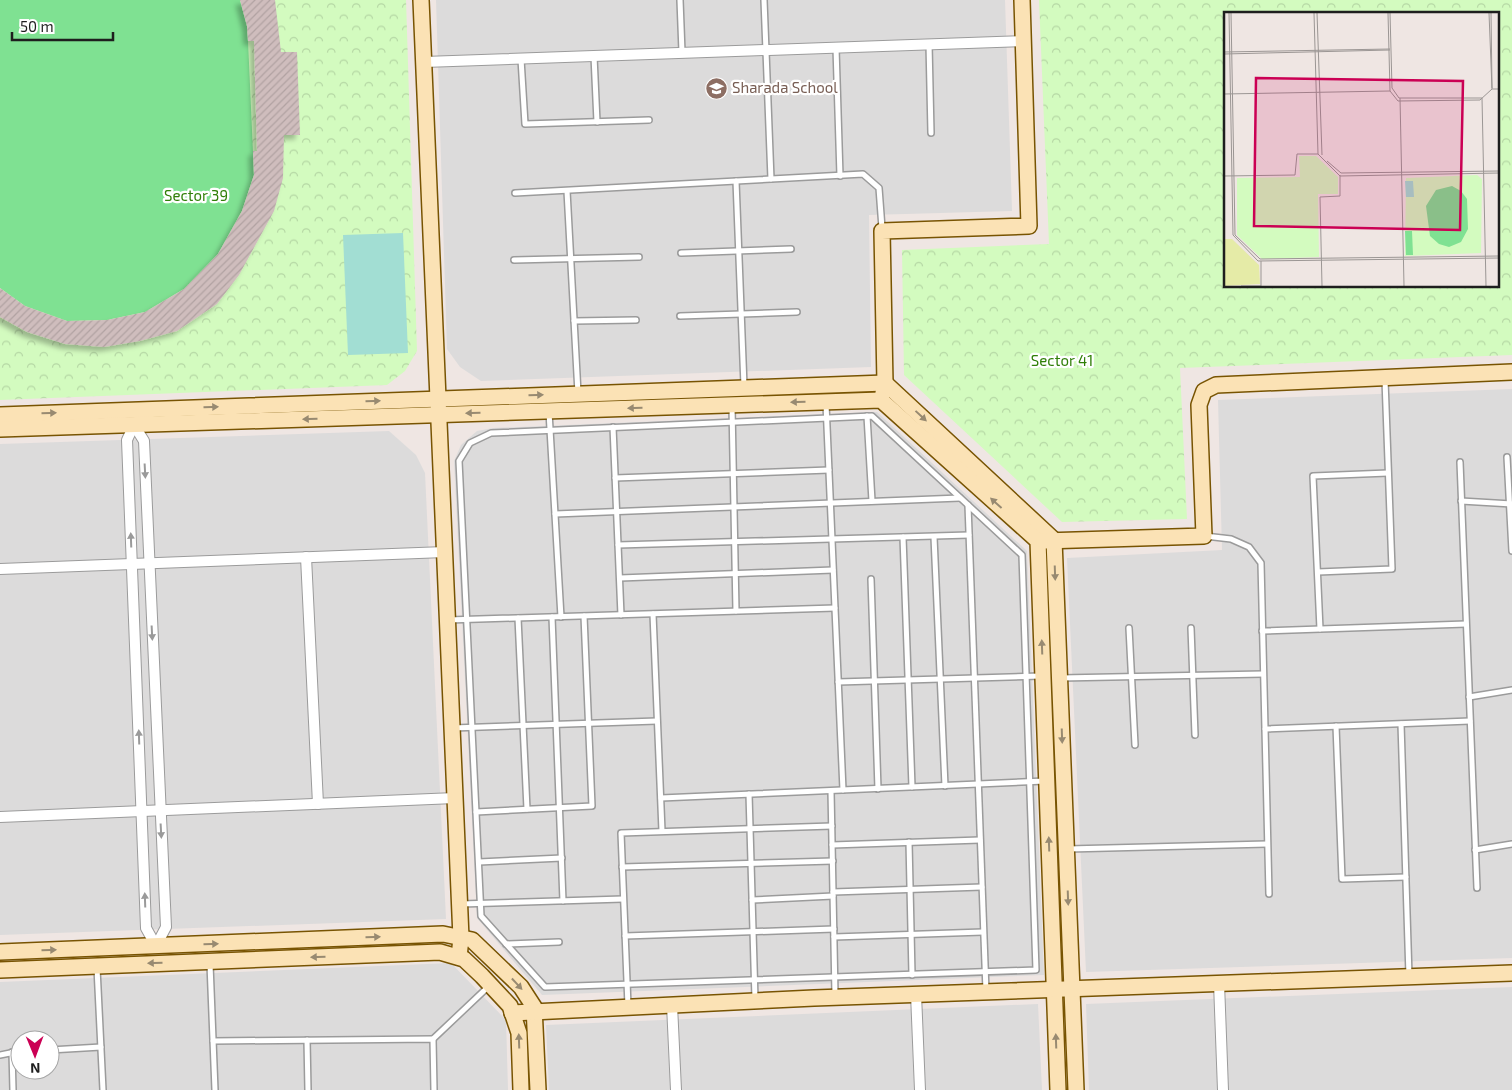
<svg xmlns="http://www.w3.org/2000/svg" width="1512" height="1090" viewBox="0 0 1512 1090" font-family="'Exo 2',sans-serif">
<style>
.residential{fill:#dcdbdb;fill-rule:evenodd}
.park{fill:url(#park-crowns);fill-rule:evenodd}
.pitch{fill:#7fe192}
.water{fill:#a2ded3}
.building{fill:url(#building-hatch);filter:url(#shadow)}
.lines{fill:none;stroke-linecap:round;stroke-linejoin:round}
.lane-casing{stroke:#9b9b9b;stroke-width:8}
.street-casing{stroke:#9b9b9b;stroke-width:12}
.secondary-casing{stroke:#785402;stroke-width:18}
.lane{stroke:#fff;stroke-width:5}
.street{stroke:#fff;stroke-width:10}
.secondary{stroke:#fbe2b5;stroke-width:15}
.oneway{fill:#988a71}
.oneway2{fill:#9a9a9a}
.labels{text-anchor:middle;stroke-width:4.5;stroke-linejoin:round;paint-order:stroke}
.education-label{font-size:15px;fill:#785e54;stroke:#fff;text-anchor:start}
.park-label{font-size:15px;fill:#307f08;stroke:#fff}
.inset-road{fill:none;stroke:#9b9694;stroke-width:1}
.view{fill:#cb0054;fill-opacity:0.15;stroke:#cb0054;stroke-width:2.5}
.inset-edge{fill:none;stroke:#1e1e1e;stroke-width:2.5}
</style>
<defs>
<pattern id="park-crowns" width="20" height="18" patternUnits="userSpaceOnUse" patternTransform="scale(1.25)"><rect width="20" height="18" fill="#d3fbbf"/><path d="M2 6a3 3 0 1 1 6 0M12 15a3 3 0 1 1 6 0" fill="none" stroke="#b5d7a4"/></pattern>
<pattern id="building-hatch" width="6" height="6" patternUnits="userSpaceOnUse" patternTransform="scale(1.25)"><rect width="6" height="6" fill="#cfbdbd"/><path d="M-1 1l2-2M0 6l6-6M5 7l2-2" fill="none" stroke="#b1a2a2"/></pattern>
<filter id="shadow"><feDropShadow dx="-4.5" dy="4.5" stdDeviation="2.5" flood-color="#0004"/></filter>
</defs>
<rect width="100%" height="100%" fill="#efe6e3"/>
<g class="residential">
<polygon points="436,0 1005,0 1012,211 869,215 871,367 481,381 460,367 447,349"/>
<polygon points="1512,389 1512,958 1086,972 1067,558 1222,550 1218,400"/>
<polygon points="877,412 1027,551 1044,975 542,995 477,918 454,461 461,445 477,431 493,428"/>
<polygon points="389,431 416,455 425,473 446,919 0,935 0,444"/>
<path d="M451,963L506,1020L508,1090H0V982ZM20,1040H50V1070H20Z"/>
<polygon points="1512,987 1512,1090 1089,1090 1086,1004"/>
<polygon points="1038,1004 1042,1090 549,1090 546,1025"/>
</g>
<g class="park">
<polygon points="0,0 406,0 417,351 405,371 387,385 0,400"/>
<path d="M1039,0H1512V355L1180,368L1187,519L1062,522L904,375L902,250L1049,244ZM1226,14H1498V286H1226Z"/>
</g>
<polygon class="pitch" points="0,0 240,0 247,26 248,41 254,175 242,211 218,254 184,289 145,312 107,320 67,321 25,306 0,288"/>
<polygon class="water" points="403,233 408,353 348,355 343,235"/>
<polygon class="building" points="240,0 275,0 281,52 297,52 300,135 284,135 283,178 274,211 239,275 217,304 177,331 140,341 104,347 65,344 27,332 0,317 0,288 25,306 67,321 107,320 145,312 184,289 218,254 242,211 254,175 253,151 257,151 254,41 248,41 247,26"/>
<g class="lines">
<defs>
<g id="lane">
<polyline points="680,0 682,52"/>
<polyline points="764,0 771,179"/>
<polyline points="929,44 931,133"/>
<polyline points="836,48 840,176"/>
<polyline points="594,56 597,122"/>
<polyline points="521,59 525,124 649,120"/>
<polyline points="736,181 744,386"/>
<polyline points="567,191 578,393"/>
<polyline points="515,193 863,174 879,188 882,228"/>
<polyline points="681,253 791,249"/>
<polyline points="514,260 639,257"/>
<polyline points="680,316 797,312"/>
<polyline points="574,321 636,320"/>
<polyline points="826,404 843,790"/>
<polyline points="732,407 736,611"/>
<polyline points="549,412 561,617"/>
<polyline points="867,416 872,501"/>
<polygon points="872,416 1022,555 1036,970 545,987 481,916 459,461 470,443 491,433"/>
<polyline points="613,427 621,615"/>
<polyline points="1507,457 1512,551"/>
<polyline points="1460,462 1477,888"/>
<polyline points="615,478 829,470"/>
<polyline points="1461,501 1512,504"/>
<polyline points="968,505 986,991"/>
<polyline points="555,514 960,498"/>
<polyline points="1205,536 1231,539 1249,547 1261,563 1269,894"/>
<polyline points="903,537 912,787"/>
<polyline points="934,537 945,786"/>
<polyline points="618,545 969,535"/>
<polyline points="1318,572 1392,569 1385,380"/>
<polyline points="620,578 833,570"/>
<polyline points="871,579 878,789"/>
<polyline points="653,614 662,831"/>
<polyline points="552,617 563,901"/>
<polyline points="518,618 527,809"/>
<polyline points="448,620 835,608"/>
<polyline points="1129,628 1135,745"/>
<polyline points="1191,628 1195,735"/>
<polyline points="1320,629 1313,476 1388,473"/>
<polyline points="1262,631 1466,624"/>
<polyline points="1061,678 1263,674"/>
<polyline points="838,682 1040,676"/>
<polyline points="1469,697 1512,690"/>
<polyline points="1401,724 1409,976"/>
<polyline points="1336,726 1342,879 1406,877"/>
<polyline points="453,728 657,721"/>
<polyline points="1265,729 1470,721"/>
<polyline points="831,791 835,995"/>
<polyline points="749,794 755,999"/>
<polyline points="661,798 1045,781"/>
<polyline points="476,812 592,806 584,616"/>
<polyline points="909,842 912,975"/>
<polyline points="832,845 980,840"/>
<polyline points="1068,849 1267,844"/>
<polyline points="1475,850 1512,844"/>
<polyline points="479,862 562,858"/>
<polyline points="622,867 833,861"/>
<polyline points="833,892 982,887"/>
<polyline points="752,900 833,896"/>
<polyline points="461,904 623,899"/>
<polyline points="625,936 834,929"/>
<polyline points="834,937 983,932"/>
<polyline points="506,944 559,942"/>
<polyline points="210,964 215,1090"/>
<polyline points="97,968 103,1090"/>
<polyline points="628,1006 621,833 832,826"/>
<polyline points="433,1039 489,986"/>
<polyline points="307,1040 308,1090"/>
<polyline points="213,1041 433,1039 434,1090"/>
<polyline points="50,1050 101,1047"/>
<polyline points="12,1052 13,1090"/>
<polyline points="0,1055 20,1051"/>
</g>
<g id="street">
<polyline points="424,62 1023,41"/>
<polyline points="134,425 144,441 166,927 156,946"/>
<polyline points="134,425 127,440 146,928 156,946"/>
<polyline points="306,557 318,804"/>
<polyline points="0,569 445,552"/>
<polyline points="0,817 455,798"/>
<polyline points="1219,983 1223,1090"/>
<polyline points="916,994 920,1090"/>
<polyline points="672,1005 676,1090"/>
</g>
<g id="secondary">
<polyline points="421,0 461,938 459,957"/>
<polyline points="883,393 885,383 882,231 1029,226 1022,0"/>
<polyline points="0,415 885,383 1054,540 1076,1090"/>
<polyline points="0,429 881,400 1038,541 1058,1090"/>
<polyline points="1044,541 1204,536 1199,405 1204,391 1216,385 1512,372"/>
<polyline points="0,952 443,934 472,940 521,987 534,1007 538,1090"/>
<polyline points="0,970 440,952 464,959 482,976 510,1006 519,1033 521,1090"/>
<polyline points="512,1013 814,998 1512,973"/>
</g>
</defs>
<use href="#lane" class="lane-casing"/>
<use href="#street" class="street-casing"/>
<use href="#secondary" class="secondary-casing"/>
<use href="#lane" class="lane"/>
<use href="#street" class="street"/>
<use href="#secondary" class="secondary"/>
</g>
<defs><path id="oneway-solid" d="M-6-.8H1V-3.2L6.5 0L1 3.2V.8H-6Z" transform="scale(1.25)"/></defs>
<g class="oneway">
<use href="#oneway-solid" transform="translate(536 395) rotate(-2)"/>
<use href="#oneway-solid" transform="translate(373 401) rotate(-2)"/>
<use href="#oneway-solid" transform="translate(798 402) rotate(178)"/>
<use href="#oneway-solid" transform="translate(211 407) rotate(-2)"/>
<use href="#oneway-solid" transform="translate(635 408) rotate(178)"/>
<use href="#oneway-solid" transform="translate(49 413) rotate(-2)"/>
<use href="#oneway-solid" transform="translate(473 413) rotate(178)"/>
<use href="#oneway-solid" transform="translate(921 416) rotate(43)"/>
<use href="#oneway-solid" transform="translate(310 419) rotate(178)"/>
<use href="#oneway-solid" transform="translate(996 503) rotate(-138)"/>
<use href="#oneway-solid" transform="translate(1055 573) rotate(88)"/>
<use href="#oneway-solid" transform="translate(1042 647) rotate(-92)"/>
<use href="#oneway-solid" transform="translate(1062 736) rotate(88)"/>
<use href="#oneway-solid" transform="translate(1049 844) rotate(-92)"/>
<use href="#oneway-solid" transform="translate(1068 898) rotate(88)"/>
<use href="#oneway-solid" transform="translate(373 937) rotate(-2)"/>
<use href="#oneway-solid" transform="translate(211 944) rotate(-2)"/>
<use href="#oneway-solid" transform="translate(49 950) rotate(-2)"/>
<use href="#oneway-solid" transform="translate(318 957) rotate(178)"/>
<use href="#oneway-solid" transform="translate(155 963) rotate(178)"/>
<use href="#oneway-solid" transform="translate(517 984) rotate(47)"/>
<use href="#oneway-solid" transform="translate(519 1041) rotate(-92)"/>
<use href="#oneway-solid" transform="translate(1056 1041) rotate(-92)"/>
</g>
<g class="oneway2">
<use href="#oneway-solid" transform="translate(145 471) rotate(87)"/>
<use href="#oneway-solid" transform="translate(131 540) rotate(-92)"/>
<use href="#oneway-solid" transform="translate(152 633) rotate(87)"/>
<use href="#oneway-solid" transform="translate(139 737) rotate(-92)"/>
<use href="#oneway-solid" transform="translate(161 831) rotate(87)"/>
<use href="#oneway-solid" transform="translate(145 900) rotate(-92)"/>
</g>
<defs>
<symbol id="school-disc" viewBox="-11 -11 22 22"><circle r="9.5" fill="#8d6e63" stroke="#fff"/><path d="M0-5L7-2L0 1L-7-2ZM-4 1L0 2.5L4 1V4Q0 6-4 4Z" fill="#fff"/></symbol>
</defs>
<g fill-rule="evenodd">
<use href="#school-disc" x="704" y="76" width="25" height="25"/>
</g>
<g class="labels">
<g class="education-label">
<text x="732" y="93">Sharada School</text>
</g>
<g class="park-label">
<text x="196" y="201">Sector 39</text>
<text x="1062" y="366">Sector 41</text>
</g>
</g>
<g transform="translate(1224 12)">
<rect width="275" height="275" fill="#efe6e3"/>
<path d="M0,227H8L35,253L36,272L0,274Z" fill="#e5eba7"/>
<path d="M75,144H92L114,165V182H94L95,245L38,247L13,223V166L76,165ZM253,163L258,167L257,241L181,244L182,166Z" fill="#d3fbbf"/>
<path d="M228,174L237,179L243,187L244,217L237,230L225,235L215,232L206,224L202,194L212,178ZM181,219H188L189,243H182Z" fill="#7fe192"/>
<path d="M181,169H189L190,185H182Z" fill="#a2ded3"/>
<path class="inset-road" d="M5,1L9,223L34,249L275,246M7,1L11,223L36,247L275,244M90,1L94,142L116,164L275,161M93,1L98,143M164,1L166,79L174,89L256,88L268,77H275M166,1L168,76L175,86H258M265,1L268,77M267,1L268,76M0,40L166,37M0,42L166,38M0,82L166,79M176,86L180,274M258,86L262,274M103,149L117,161L275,159M0,164L71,163L73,142H94M17,274H37V249M98,274L96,185L116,184V163"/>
<path class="view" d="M32,66L239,69L236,218L30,214Z"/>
<rect width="275" height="275" class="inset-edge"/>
</g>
<g transform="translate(35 1055) rotate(179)"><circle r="24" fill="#ffffff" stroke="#a5a5a5"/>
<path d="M0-4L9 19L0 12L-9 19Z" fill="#cb0054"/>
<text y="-8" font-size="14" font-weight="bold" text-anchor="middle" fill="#1e1e1e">N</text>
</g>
<path d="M12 32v8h101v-8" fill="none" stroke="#1e1e1e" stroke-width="2.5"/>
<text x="20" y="32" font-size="15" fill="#1e1e1e" stroke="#ffffff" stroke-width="4" paint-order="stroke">50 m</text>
</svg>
